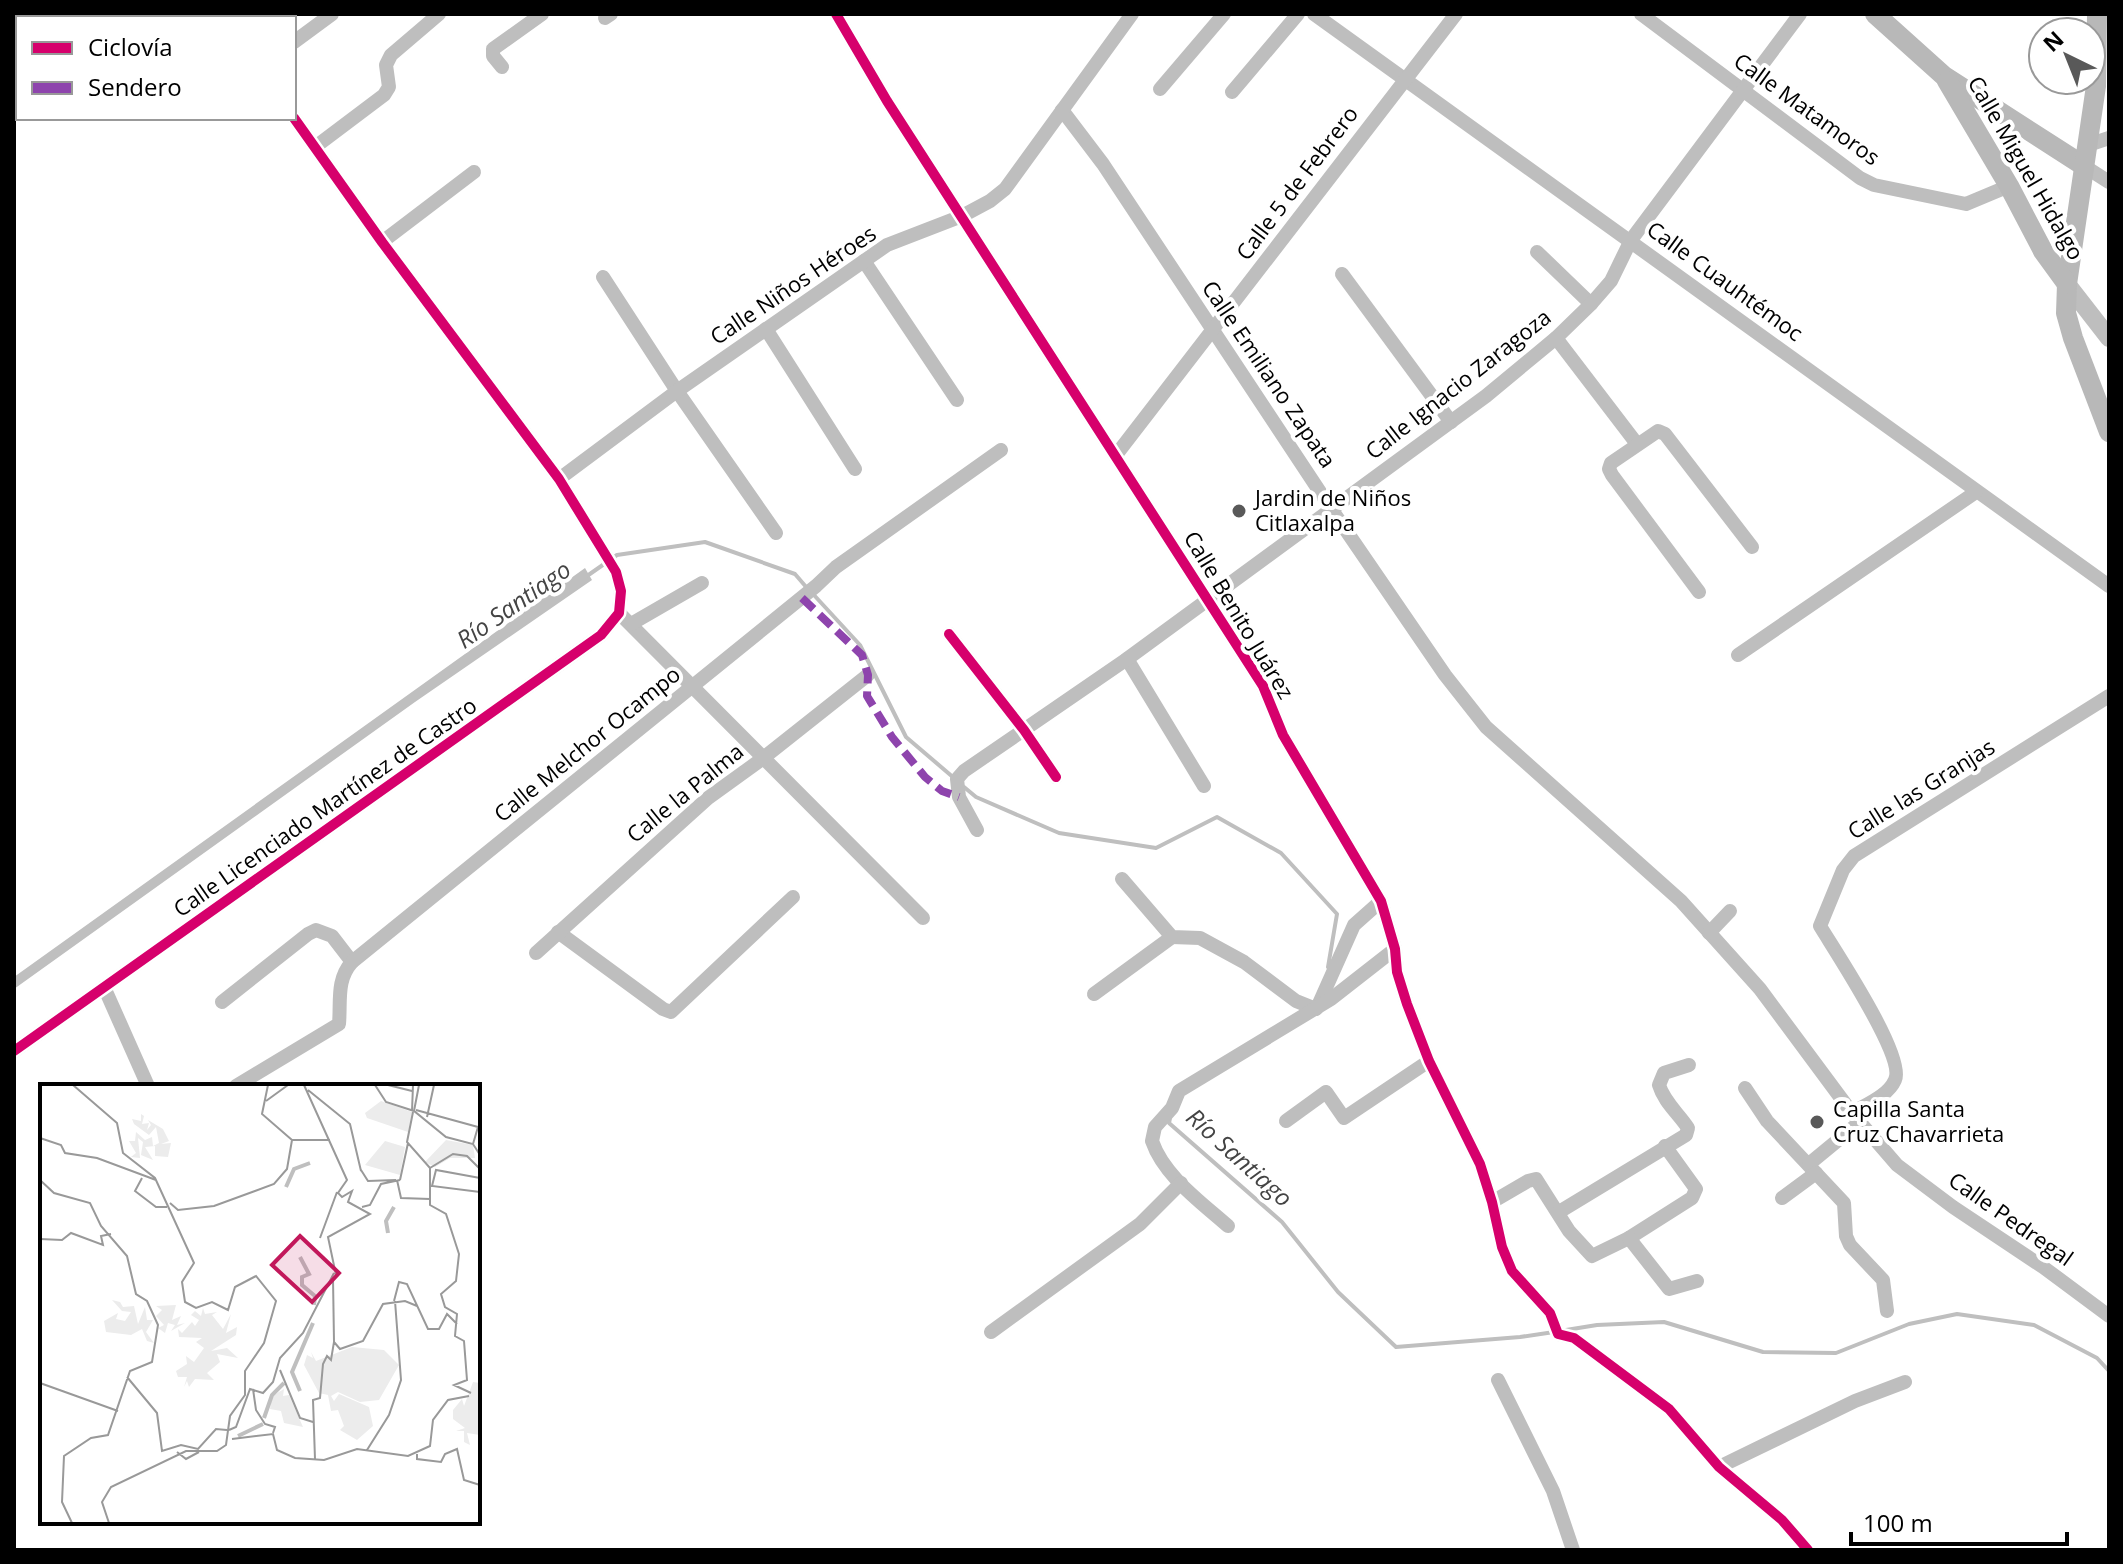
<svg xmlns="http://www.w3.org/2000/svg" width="2123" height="1564" viewBox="0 0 2123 1564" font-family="'Open Sans',sans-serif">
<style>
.water{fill:#bfbfbf}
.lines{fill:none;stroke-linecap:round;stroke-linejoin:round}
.stream{stroke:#bfbfbf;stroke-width:4}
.minor{stroke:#bebebe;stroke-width:14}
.tertiary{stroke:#bebebe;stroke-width:18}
.secondary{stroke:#b8b8b8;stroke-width:20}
.quiet{stroke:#8e44ad;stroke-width:8;stroke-dasharray:16 8;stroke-linecap:butt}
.cycleway-casing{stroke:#fff;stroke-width:15}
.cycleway{stroke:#d6006c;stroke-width:10}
.poi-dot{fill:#595959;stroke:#fff;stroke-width:3}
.labels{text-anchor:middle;stroke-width:8;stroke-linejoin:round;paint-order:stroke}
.street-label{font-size:22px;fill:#000;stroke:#fff}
.poi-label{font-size:22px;fill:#000;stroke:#fff;text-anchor:start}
.water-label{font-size:24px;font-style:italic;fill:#444;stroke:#fff}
.inset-river{fill:none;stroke:#bfbfbf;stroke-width:4}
.inset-road{fill:none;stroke:#999;stroke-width:2}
.view{fill:#c2185b;fill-opacity:0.15;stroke:#c2185b;stroke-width:4}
.inset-edge{fill:none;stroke:#000;stroke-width:4}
</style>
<rect width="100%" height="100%" fill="#fff"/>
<polygon class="water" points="585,568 592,580 415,702 14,989 14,977"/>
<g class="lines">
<g class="stream">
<polyline points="587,576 617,555 705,542 795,574 807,588"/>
<polyline points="813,594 860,645 906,737 954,778"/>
<polyline points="964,787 976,797 1059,833 1156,848 1217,817 1281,853 1337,914 1328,967"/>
<polyline points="1170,1118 1169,1123 1282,1222 1338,1292 1396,1347 1520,1337 1554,1332"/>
<polyline points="1566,1330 1597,1325 1664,1322 1763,1352 1836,1353 1909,1324 1957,1314 2034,1325 2097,1358 2109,1371"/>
</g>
<g class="minor">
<polyline points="836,14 887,101 1263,686 1283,735 1381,901 1395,949 1397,972 1407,1004 1429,1061 1480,1164 1492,1202 1502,1247 1512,1271 1550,1313 1558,1334 1574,1338 1669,1409 1719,1467 1782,1520 1808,1550"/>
<polyline points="1314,14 2109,586"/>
<polyline points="1641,14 1860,178 1874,185 1966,204 2009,186"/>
<polyline points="221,17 225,14"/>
<polyline points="605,18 611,14"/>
<polyline points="294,42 332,14"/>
<polyline points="502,67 493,56 493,49 542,14"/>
<polyline points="1160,89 1224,14"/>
<polyline points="1232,92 1298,14"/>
<polyline points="1062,110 1103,164 1332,510 1445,675 1486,727 1681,901 1760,989 1852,1113 1897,1165 1953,1207 2043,1267 2109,1316"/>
<polyline points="2088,145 2109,138"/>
<polyline points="315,147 384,95 389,87 386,65 391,55 439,14"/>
<polyline points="2084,166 2109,182"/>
<polyline points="382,242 474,172"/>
<polyline points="1537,252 1591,304"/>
<polyline points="864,261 957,400"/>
<polyline points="1342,274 1451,422"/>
<polyline points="603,277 677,391 776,533"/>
<polyline points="766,329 855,469"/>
<polyline points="1556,338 1637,444"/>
<polyline points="1116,455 1456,14"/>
<polyline points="559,479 677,391 887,245 962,216 990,201 1005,189 1132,14"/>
<polyline points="1699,592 1612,475 1609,469 1611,463 1658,431 1665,434 1752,547"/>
<polyline points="619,613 923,918"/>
<polyline points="631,624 702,583"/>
<polyline points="949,634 1024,730 1056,777"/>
<polyline points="1738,655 1976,492"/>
<polyline points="1127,659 1204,786"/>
<polyline points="977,830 959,797 957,779 964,771 1127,659 1486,396 1556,338 1591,304 1611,281 1631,240 1800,14"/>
<polyline points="1122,879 1172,937 1200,938 1244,962 1296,1001 1316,1009"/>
<polyline points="558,932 663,1009 671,1012 793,897"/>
<polyline points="1709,933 1730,911"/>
<polyline points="536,953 708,798 762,759 868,675"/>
<polyline points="104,987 148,1086"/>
<polyline points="1094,994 1172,937"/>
<polyline points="222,1002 308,934 316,930 332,936 352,962"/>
<polyline points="1317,1008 1354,925 1381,901"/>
<polyline points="14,1051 601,635 619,613 621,591 616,572 602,549 559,479 382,242 294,118"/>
<path d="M236,1086L339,1024C341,1001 336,980 352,962L816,586L836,567L1001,450"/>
<polyline points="1745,1088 1767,1121 1844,1203 1846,1236 1850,1245 1883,1280 1887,1311"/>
<path d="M1852,1113C1867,1104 1888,1096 1895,1080C1906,1057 1835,951 1820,926L1843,870L1854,856L2109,696"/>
<polyline points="1286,1121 1326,1092 1344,1118 1429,1061"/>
<polyline points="1809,1164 1860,1122"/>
<polyline points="1782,1198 1816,1173"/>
<polyline points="1492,1202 1528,1181 1536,1179 1569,1231 1592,1256 1629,1238 1692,1198 1696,1189 1665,1146"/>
<path d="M1559,1212L1686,1135L1688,1128C1679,1114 1664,1102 1659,1085L1664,1073L1689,1065"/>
<path d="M1228,1226C1201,1202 1164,1176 1152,1141L1155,1127L1172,1108L1179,1091L1331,999L1395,949"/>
<polyline points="1629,1238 1669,1289 1697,1281"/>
<polyline points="991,1332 1140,1224 1181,1183"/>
<polyline points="1498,1380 1553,1491 1573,1550"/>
<polyline points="1719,1467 1855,1401 1905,1382"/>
</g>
<polyline class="tertiary" points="2067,284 2109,338"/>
<g class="secondary">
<polyline points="1875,14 1944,76 2084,166"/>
<polyline points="2097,14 2096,86 2067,284 2066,313 2073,338 2109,432"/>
<polyline points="1947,81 2009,186 2043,251 2067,284"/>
</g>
<polyline class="quiet" points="802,598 862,655 868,675 867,696 892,737 925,777 942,791 959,797"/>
<defs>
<g id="cycleway">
<polyline points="836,14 887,101 1263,686 1283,735 1381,901 1395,949 1397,972 1407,1004 1429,1061 1480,1164 1492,1202 1502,1247 1512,1271 1550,1313 1558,1334 1574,1338 1669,1409 1719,1467 1782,1520 1808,1550"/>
<polyline points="949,634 1024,730 1056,777"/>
<polyline points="14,1051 601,635 619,613 621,591 616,572 602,549 559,479 382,242 294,118"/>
</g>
</defs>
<use href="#cycleway" class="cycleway-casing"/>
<use href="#cycleway" class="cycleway"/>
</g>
<g class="poi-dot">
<circle cx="1239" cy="511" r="8"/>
<circle cx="1817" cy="1122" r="8"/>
</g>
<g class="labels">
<g class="street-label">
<text transform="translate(1807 109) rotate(36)" y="8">Calle Matamoros</text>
<text transform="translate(2026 168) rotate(60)" y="8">Calle Miguel Hidalgo</text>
<text transform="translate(1297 183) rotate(-53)" y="8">Calle 5 de Febrero</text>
<text transform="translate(1725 281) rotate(36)" y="8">Calle Cuauhtémoc</text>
<text transform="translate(793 285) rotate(-34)" y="8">Calle Niños Héroes</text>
<text transform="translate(1269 374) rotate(56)" y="8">Calle Emiliano Zapata</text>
<text transform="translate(1458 384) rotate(-38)" y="8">Calle Ignacio Zaragoza</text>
<text transform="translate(1239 615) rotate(59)" y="8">Calle Benito Juárez</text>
<text transform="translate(587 744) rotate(-39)" y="8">Calle Melchor Ocampo</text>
<text transform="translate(1921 789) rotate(-32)" y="8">Calle las Granjas</text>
<text transform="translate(685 793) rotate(-39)" y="8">Calle la Palma</text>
<text transform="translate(325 807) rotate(-35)" y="8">Calle Licenciado Martínez de Castro</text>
<text transform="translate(2011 1219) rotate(35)" y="8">Calle Pedregal</text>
</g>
<g class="poi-label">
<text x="1255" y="506">Jardin de Niños<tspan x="1255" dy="25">Citlaxalpa</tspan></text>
<text x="1833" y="1117">Capilla Santa<tspan x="1833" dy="25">Cruz Chavarrieta</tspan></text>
</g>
<g class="water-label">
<text transform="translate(514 605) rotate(-35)" y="8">Río Santiago</text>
<text transform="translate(1239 1158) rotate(42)" y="8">Río Santiago</text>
</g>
</g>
<g transform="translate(40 1084)">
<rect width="440" height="440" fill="#fff"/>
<path d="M341,17L372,28L368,48L327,34L325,29ZM101,30L104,32L102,40L109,39L107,46L111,41L108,36L123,45L129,57L121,60L131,59L128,73L115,72V62L105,63L113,76L101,71L103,58L98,54L100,74L91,73L96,69L89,57H95L96,48L105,56L112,53L113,62L119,59L116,43L109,51L94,40L92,35L101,37ZM406,56L433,61L435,74H410L395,83L385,78ZM345,57L365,63L360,91L325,81ZM72,216L80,218L83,223L94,222L98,240L105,223L107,236H113L106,248L114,259L107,257L102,245L91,251L66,248L64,237L78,229L76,235L85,237L91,228L82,227ZM136,221L132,236L141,232L137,241L145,239L131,247L135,241L128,239L125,249L118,244L124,241L116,232L122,226L116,222ZM163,224L165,230L177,228L172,231L183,245L191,230L186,249L197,243L196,251L171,267L187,264L198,274L177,270L180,278L167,289L174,296L155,295L149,303L147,297L144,303L147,293H138L136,287L147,280L146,272L154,278L164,264L156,258L162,254L139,253L138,245L142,249L152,238L155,242L159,236L151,231L155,227L161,232ZM312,263L344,266L359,281L339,316L320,318L298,308L291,312L294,317L299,310L329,323L333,342L317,356L300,346L304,342L298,326L291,327L288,311L279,309L264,281L267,271L273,274L271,268L276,277ZM433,298L440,299V351L427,349L430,361L424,358V347H416L425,344L413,335V326L422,315L424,322ZM244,305L243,312L249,311L263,343L244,339L241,327L230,325L232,312Z" fill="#ececec"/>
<path class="inset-river" d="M246,103L254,85L270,79M348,149L346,137L354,123M260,173L269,190L262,193V201L275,212L274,221M260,307L252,288L273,239M224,334L232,311L244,299M198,352L223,340"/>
<path class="inset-road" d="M33,1L77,39L83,69L115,94L154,179L142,198L145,218L156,224L172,218L188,226L195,203L216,192L236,217L224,259L205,287V311L190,332L186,361L177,367H146L71,403L62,418L69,439M228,1L222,30L252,56M264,1L307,96L298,109L302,113L312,107L308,118L330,130L288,153L296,191M335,1L346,18L374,27L406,53L433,60L440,71M348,1L372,7M268,6L310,40L321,87M226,17L248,1M376,26L438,43L433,60M372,27L373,1M374,27L379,1M373,28L367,58L390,84M387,33L394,1M0,54L21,61L25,69L57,74L116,96M252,56H290M390,84V121L406,130L419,170L416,197L401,210L405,223L417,230L415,252L424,257L427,296L414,301L431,309M390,84L413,70L427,72L440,85M321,86L328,97L356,96M102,94L95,107L116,123H127M440,94L396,86L392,102L440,108M0,96L14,109L50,119L61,142L87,172L96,210L107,217L118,241L112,278L90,287L68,351L51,354L24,372L22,418L32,439M357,96L361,114L390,115M360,96L368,59M130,119L138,126L174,122L234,100L247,85L252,56M322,123L330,121L341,100L360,96M280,154L297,108M0,155L22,156L31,149L63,161L61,152L71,150M354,217L359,198L367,200L388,245H399L407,230L417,240M294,258L300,265L323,257L343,220L365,217L377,222M240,286L260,334L273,338M87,293L117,329L122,367L141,361L158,365L176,345L187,346M0,299L78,327M213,305L216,326L225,340L235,343L233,349M189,346L196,343L210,305L223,309L233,298L240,274L263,249L294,189M192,355L233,350L237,366L255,374L284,376L317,365L368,372L390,362L393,336L408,316L429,312M327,366L349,331L361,296L355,217M137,368L146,375L159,368M377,370V375L401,378L405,370L417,365L424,396L440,401M275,375L273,316L280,314L283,280L287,272L291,276L294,258L293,194"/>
<path class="view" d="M260,152L299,189L272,218L232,181Z"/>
<rect width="440" height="440" class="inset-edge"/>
</g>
<rect width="2123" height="1564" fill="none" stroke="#000000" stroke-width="32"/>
<rect x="16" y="16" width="280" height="104" fill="#ffffff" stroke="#999999" stroke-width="2"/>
<rect x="32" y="42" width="40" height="12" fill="#d6006c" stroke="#999999" stroke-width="2"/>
<text x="88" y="56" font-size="24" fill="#000000">Ciclovía</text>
<rect x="32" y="82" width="40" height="12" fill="#8e44ad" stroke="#999999" stroke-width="2"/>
<text x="88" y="96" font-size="24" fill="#000000">Sendero</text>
<g transform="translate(2067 56) rotate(317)"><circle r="38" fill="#ffffff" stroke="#999999" stroke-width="2"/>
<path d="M0-6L14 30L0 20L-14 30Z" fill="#595959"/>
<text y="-12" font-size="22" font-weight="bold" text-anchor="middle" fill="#000000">N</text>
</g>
<path d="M1851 1532v12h216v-12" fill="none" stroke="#000000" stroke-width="4"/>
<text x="1863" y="1532" font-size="24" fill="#000000" stroke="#ffffff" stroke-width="6" paint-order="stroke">100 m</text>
</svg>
